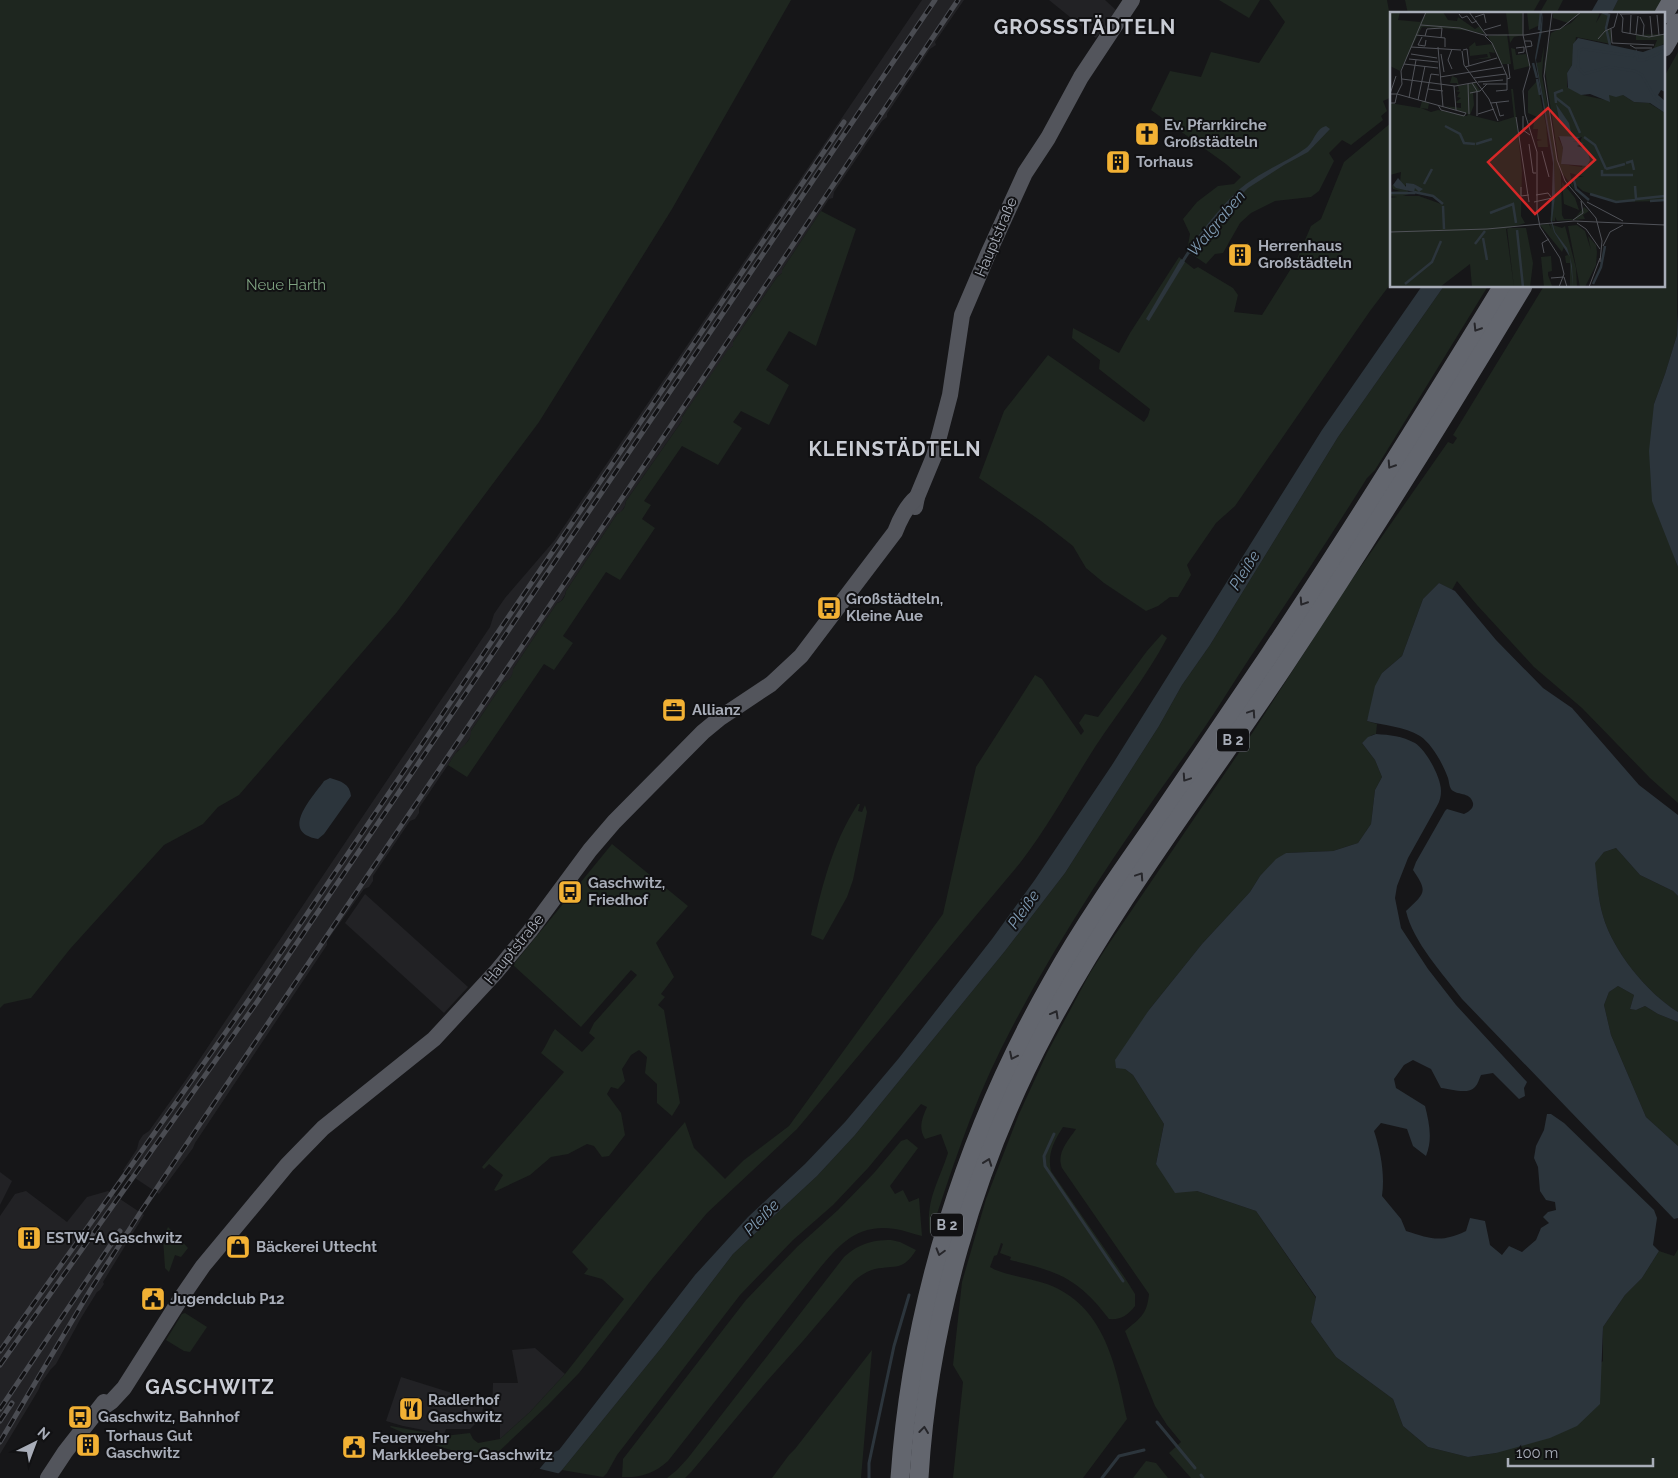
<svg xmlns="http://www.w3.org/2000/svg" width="1678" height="1478" viewBox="0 0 1678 1478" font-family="Raleway,sans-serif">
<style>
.built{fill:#222225}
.green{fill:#1e261f}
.water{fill:#2c353c}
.pier{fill:#161618}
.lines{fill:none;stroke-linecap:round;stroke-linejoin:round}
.stream{stroke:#2c353c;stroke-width:3}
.major{stroke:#53555c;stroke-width:16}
.highway{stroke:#63666e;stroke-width:19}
.rail-casing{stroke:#4a4c52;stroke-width:5}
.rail{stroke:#111113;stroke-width:3;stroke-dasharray:9;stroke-linecap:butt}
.oneway{stroke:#26262a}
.labels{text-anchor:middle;stroke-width:4;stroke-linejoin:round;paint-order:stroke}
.shield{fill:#111113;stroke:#7b7e86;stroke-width:1}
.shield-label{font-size:14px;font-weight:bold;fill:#a8adb8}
.poi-label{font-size:15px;font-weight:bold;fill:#a8adb8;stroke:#111113;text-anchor:start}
.street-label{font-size:15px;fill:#a8adb8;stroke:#111113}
.park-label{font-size:15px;fill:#7fa381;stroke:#111113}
.water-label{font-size:16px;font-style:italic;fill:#7f9bb3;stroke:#111113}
.district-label{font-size:20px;font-weight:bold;letter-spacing:1px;fill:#c9ccd4;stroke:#111113}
.inset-river{fill:none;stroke:#2c353c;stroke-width:2.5}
.inset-road{fill:none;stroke:#505258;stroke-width:1}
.view{fill:#d62828;fill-opacity:0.15;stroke:#d62828;stroke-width:2.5}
.inset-edge{fill:none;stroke:#a8adb8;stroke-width:2.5}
</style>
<rect width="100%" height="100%" fill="#161618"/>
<g class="built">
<polygon points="922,0 964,0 935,42 936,45 930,49 887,114 887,117 882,121 834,192 833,198 829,199 782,270 782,273 777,277 733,342 733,346 682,417 682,421 626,501 625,506 621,512 617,514 566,591 565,595 561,601 557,603 513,669 513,674 509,680 504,682 471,731 471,736 463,748 458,750 419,808 419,813 415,819 410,821 373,876 373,881 369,887 364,889 327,941 327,945 195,1143 193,1148 159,1194 123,1170 137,1149 139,1141 143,1135 149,1131 185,1081 490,627 494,614 505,598 554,541"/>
<polygon points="1049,0 1105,0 1117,11 1096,38"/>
<polygon points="365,894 468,987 444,1013 345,923"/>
<polygon points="0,1172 12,1181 0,1205"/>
<polygon points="26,1191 67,1222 87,1197 108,1191 144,1215 103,1282 104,1284 100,1290 97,1292 81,1318 56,1364 51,1369 41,1383 39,1389 0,1454 0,1216 15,1194"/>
<polygon points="535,1348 565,1374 530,1412 500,1439 500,1414 492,1413 493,1383 518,1383 512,1350"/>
<polygon points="401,1377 484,1403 481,1418 470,1429 446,1429 444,1434 403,1426 386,1421"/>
</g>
<g class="green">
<polygon points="0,0 791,0 672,209 539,422 397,612 239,795 218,807 203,824 164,845 70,949 31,998 4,1004 0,1008"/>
<polygon points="1219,0 1260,0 1249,18"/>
<polygon points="1269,0 1387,0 1392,27 1392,97 1383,101 1387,111 1381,116 1383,120 1351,145 1342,140 1329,153 1334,161 1319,191 1311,197 1275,201 1251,213 1240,223 1223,253 1215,254 1206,264 1187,251 1190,234 1183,219 1197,202 1218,186 1234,184 1241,177 1226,164 1151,110 1170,71 1201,77 1211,52 1259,63 1285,22"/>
<polygon points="1405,0 1540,0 1532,14 1408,14"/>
<polygon points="1547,0 1563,0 1556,14 1539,14"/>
<polygon points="1618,0 1663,0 1655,14 1611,14"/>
<path d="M1678,52L1677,335L1665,374L1654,404L1675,559L1678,567V803L1650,778L1582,708L1534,667L1477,605L1457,581L1452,590L1439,583L1423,599L1402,656L1382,673L1367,721L1377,724L1376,734L1372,735L1362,743L1375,760L1382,777L1375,790L1371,824L1358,843L1333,851L1286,853L1260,876L1250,892L1202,944L1149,1010L1125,1069L1133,1075L1164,1124L1156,1164L1197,1191L1256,1211L1316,1298L1311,1322L1336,1357L1393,1399L1403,1426L1428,1447L1468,1457L1496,1453L1603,1361V1327L1625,1295L1642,1278L1659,1251L1674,1256L1678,1249V1478H1191L1169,1453L1181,1442L1167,1425L1155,1406L1125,1331C1140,1318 1147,1315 1149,1294L1062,1168C1056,1153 1068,1141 1076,1129L1063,1127C1054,1141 1047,1154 1051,1171L1125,1278L1135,1294V1306C1128,1315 1121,1320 1109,1319C1079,1279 1058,1271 1010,1260L1011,1257L1000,1253L1003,1244L1001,1243L997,1255L994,1256L990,1267C1002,1275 1036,1279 1052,1286C1106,1309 1116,1368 1127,1419L1083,1478H953L963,1382L953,1365L962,1282L986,1199L1019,1114L1047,1053L1090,973L1106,948L1253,732L1348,585L1448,442L1453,444L1457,438L1453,435L1544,286H1664V77Z"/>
<polygon points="1392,122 1392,282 1370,311 1235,506 1216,523 1187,565 1191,575 1178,597 1170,597 1158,606 1146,611 1104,583 1086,568 1073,546 1041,521 979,478 1004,411 1048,355 1144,422 1148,416 1150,409 1099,369 1100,360 1072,338 1073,328 1119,353 1130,333 1179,257 1194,269 1198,267 1233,288 1238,295 1234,312 1262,315 1297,259 1311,226 1321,219 1344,162"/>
<path d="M821,211L856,229L816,346L789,331L766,370L789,385L769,425L741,411L733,422L742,428L718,465L682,446L644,501L651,505L642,519L655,528L620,580L606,572L563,636L573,643L554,670L544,664L467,777L448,765C451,761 454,754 458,751C464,745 471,741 471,731L504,682C510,679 513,676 513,669L557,603C563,601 565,597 566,591L617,514C623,511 625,508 626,501L682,421V417L728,350L733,346V342L777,277L782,273V270Z"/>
<path d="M1444,286H1488L1375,470L1367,478C1329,539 1289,599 1249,659C1230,688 1211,719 1191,747C1121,844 1054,943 1001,1049C971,1109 951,1172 930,1235C925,1201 938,1184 948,1153L941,1134L925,1139C918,1128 922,1118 927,1107L921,1104L868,1168L833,1205L793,1240L740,1295L617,1455L607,1473L603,1477L562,1470L662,1347L733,1254L817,1176L855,1135L1005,951L1065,873L1159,726L1182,685L1210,645L1338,437Z"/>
<path d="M1162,634L1167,638C1146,677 1119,711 1095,747C1070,786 1048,827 1020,863L797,1129L707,1213L652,1279L579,1373L547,1406L492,1458C457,1455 422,1441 390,1427L391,1426L444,1436L470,1433L473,1439L478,1443L500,1439L530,1412L565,1374L624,1299L602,1279L584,1274L588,1269L572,1252L685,1122L694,1148L725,1179L744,1160L789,1126L943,914L976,767L1035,675L1042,679L1081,735L1084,731L1079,723L1085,714L1098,717L1147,651Z"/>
<path d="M858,804H860L858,811L862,812L865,805L867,812L853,880L847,897L823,940L811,935C821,890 832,843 858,804Z"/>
<path d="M612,844L688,906L656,943L674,977L661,994L665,997L658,1005L664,1010L680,1103L672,1116L657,1103V1084L645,1073L647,1057L639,1050L631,1055L622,1069L625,1081L618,1089L611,1087L607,1094L621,1113L625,1135L609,1156L602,1157L594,1146L587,1144L568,1154L551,1157L530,1175L496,1191L494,1190L503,1175L489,1164L484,1169L482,1167L564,1072L541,1053C547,1045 549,1037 555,1029L582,1052L595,1038L589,1033L594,1023L637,975L631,970L581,1027L513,965Z"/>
<path d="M1616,848L1640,875L1673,891L1678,896V1012C1647,993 1613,951 1603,916C1598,899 1597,880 1594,863L1604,852Z"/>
<polygon points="1618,986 1634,995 1630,1009 1636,1010 1645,1006 1658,1014 1678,1022 1678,1146 1646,1117 1611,1035 1604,1005 1609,992"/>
<path d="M907,1139L918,1148L890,1186L895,1194L903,1190L909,1202L919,1198L922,1236C913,1234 904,1230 895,1229C856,1223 838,1246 815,1274L668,1461C655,1473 640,1478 622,1477L623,1459L746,1300L798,1246L838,1210L874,1173L901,1141Z"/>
<polygon points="168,1227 188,1248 181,1257 175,1255 169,1272 165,1268 163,1238"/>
<path d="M891,1240L900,1242L916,1250C903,1271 896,1265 875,1269C867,1271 860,1276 854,1281L802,1342L767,1381L692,1471L685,1478H667L677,1470L688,1458L844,1257C859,1244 871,1240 891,1240Z"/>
<polygon points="185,1313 207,1327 190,1352 184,1351 166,1340 182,1314"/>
<polygon points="872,1350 861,1478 772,1478 789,1455 795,1449"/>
<polygon points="1146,1461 1156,1463 1168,1478 1133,1478"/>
</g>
<g class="water">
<polygon points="1598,0 1618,0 1611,14 1590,14"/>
<path d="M1326,126L1330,129L1308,152L1284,165L1248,188L1232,204L1190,254L1187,251C1201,232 1228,197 1246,184C1265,170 1288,161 1306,148C1315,141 1315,129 1326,126Z"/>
<polygon points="1181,259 1185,262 1149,321 1146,319"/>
<polygon points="1422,286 1444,286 1338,437 1210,645 1182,685 1159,726 1065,873 1005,951 855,1135 817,1176 733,1254 662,1347 562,1470 554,1478 532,1478 546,1461 536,1457 536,1454 549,1455 559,1450 695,1275 748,1217 805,1164 845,1122 899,1058 992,939 1034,881 1112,765 1322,430"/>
<polygon points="1678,312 1678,567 1652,501 1649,451 1654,404 1665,374 1677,335"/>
<path d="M1439,583L1455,591L1496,640L1543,688L1572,708L1639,785L1678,815V896L1673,891L1640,875L1616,848L1604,852L1595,863C1597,880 1598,899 1603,916C1613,951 1647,993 1678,1012V1022L1658,1014L1645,1006L1636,1010L1630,1009L1634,995L1618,986L1609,992L1604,1005L1611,1035L1646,1117L1678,1146V1218L1674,1219L1462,999C1443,974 1413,942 1406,911C1424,893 1429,893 1413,870L1416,862L1445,811L1447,809L1464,814C1468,812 1474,809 1473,803C1470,791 1456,796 1451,789C1449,786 1449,781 1448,778C1443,764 1432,744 1420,736C1404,726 1385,726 1367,721L1375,686L1382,673L1402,656L1423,599Z"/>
<path d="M1376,734C1390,735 1402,736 1415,743C1426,750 1441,777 1441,791C1441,796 1440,801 1437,806L1408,858L1397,886L1395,898L1401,928L1428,969L1456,1005L1527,1082L1524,1088L1525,1096L1519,1099L1493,1073L1481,1075C1479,1079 1478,1084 1475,1087C1468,1095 1451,1089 1441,1088L1431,1069L1413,1060L1404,1065L1394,1079L1396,1088L1425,1106C1429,1122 1433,1139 1426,1156L1413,1146L1407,1129L1381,1123L1374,1131C1381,1152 1385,1175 1382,1196L1401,1219L1406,1231C1431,1239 1441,1243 1466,1231L1470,1218L1485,1221L1490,1245L1502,1255L1509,1246L1522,1252L1536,1240L1541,1228L1549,1223L1543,1217L1548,1212L1556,1210L1555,1202L1546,1200L1540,1191L1538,1167L1534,1158L1536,1146L1544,1130L1547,1114H1551L1564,1123L1654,1210L1657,1218L1653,1245L1659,1251L1642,1278L1625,1295L1603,1327L1600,1404L1577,1426L1550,1438L1496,1453L1468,1457L1428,1447L1403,1426L1393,1399L1336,1357L1311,1322L1316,1297L1256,1211L1197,1191L1175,1193L1156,1164L1164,1124L1133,1075L1125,1069L1116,1068L1115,1060L1149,1010L1202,944L1250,892L1260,876L1276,859L1286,853L1333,851L1358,843L1371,824L1375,790L1382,777L1375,760L1362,743L1368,737Z"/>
<path d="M330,778C341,781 350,784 351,796L324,834L318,839C279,832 312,798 324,781Z"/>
</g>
<polygon class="pier" points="536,1468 561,1474 557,1478 529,1478"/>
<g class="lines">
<g class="stream">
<polyline points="1181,264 1190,250"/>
<polyline points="1054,1134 1044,1156 1045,1166 1123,1281"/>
<polyline points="1157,1422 1195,1468"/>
<polyline points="1201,1475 1203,1478"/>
<polyline points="869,1478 869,1463 894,1346 909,1295"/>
<polyline points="1102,1478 1119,1456 1144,1450"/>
</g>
<g class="major">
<polyline points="915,507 917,497 934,456 950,395 962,315 988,254 1025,173 1048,138 1081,77 1132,0"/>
<path d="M98,1411L111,1402L124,1388L183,1295L203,1266L287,1165L323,1128L434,1039L496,972L530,931L590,850L614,822L703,732L720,718L771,684L801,656L895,532C900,519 906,506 917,497"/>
<polyline points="48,1478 65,1452 104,1402"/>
</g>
<g class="highway">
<polyline points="1664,14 1672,0"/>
<polyline points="1664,47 1678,23"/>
<path d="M900,1478C912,1304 966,1133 1052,982C1082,928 1117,878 1152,828C1191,770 1231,712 1270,654C1351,533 1427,410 1503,286"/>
<path d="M919,1478C928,1325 974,1165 1046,1030C1114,902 1204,786 1284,666C1367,541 1446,414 1523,286"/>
</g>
<defs>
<g id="rail">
<polyline points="0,1351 250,998 844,122"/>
<polyline points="0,1365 257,1002 935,0"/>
<polyline points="0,1409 120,1231"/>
<polyline points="0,1421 12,1403"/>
<polyline points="0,1442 91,1289 140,1213 958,0"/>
</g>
</defs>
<use href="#rail" class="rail-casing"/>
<use href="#rail" class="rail"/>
</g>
<defs><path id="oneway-chevron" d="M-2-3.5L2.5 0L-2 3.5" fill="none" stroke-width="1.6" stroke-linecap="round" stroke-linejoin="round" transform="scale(1.25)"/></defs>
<g class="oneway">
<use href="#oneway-chevron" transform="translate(1477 328) rotate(122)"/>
<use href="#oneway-chevron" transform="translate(1391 465) rotate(123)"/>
<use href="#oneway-chevron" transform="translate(1303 602) rotate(123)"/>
<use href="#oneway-chevron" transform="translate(1252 713) rotate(-56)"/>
<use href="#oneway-chevron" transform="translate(1186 778) rotate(124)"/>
<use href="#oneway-chevron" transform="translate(1140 876) rotate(-56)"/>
<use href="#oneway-chevron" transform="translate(1055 1014) rotate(-61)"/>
<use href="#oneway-chevron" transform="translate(1013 1056) rotate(116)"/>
<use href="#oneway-chevron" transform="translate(988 1162) rotate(-70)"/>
<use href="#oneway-chevron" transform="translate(940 1252) rotate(106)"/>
<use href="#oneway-chevron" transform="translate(924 1430) rotate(-83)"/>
</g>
<defs>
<symbol id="church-square" viewBox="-11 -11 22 22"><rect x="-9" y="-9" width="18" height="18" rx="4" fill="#f2b134" stroke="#111113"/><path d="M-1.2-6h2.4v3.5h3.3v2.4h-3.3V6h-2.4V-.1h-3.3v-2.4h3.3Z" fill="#111"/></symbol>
<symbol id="building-square" viewBox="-11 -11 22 22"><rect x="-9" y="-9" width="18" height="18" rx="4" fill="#f2b134" stroke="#111113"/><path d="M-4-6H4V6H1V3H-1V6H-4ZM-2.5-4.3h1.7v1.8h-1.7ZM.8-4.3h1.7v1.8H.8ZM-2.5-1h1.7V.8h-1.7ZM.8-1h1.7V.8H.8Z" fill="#111"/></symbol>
<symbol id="bus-square" viewBox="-11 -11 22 22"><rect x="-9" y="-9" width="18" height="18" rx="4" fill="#f2b134" stroke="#111113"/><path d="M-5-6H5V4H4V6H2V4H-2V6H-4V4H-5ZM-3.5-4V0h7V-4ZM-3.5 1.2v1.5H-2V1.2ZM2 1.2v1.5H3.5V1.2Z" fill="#111"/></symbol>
<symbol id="office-square" viewBox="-11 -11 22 22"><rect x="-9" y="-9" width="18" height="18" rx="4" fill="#f2b134" stroke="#111113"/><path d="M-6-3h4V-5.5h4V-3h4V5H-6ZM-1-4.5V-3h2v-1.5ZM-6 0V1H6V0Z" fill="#111"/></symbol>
<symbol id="shop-square" viewBox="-11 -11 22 22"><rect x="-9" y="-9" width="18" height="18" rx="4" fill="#f2b134" stroke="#111113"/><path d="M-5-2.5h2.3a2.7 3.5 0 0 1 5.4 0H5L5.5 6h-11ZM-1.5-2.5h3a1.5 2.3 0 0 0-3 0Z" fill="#111"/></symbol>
<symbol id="civic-square" viewBox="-11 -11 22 22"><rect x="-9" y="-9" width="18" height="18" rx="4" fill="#f2b134" stroke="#111113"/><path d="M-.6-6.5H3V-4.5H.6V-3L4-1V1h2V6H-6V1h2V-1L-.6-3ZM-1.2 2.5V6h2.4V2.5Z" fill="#111"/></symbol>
<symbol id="restaurant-square" viewBox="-11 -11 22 22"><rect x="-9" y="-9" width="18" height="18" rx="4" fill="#f2b134" stroke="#111113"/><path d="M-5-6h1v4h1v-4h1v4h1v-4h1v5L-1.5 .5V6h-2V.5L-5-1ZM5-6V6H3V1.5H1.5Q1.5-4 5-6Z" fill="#111"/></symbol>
</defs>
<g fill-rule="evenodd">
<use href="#church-square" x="1133" y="120" width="28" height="28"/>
<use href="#building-square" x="1104" y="148" width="28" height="28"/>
<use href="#building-square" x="1226" y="241" width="28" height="28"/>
<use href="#bus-square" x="815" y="594" width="28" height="28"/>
<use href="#office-square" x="660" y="696" width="28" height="28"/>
<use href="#bus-square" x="556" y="878" width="28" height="28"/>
<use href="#building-square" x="15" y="1224" width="28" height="28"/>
<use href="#shop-square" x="224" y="1233" width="28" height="28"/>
<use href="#civic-square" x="139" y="1285" width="28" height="28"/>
<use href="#restaurant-square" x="397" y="1395" width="28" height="28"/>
<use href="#bus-square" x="66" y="1403" width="28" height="28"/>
<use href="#building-square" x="74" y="1431" width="28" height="28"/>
<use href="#civic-square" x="340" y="1433" width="28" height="28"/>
</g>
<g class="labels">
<g class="shield">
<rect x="1217" y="728.5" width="32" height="23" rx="4"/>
<rect x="931" y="1213.5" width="32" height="23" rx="4"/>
</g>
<g class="shield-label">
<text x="1233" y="745">B 2</text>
<text x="947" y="1230">B 2</text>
</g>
<g class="poi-label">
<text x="1164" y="130">Ev. Pfarrkirche<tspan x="1164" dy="17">Großstädteln</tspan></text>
<text x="1136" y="167">Torhaus</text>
<text x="1258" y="251">Herrenhaus<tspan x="1258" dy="17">Großstädteln</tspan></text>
<text x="846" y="604">Großstädteln,<tspan x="846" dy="17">Kleine Aue</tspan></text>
<text x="692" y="715">Allianz</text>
<text x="588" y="888">Gaschwitz,<tspan x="588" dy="17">Friedhof</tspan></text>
<text x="46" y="1243">ESTW-A Gaschwitz</text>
<text x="256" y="1252">Bäckerei Uttecht</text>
<text x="170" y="1304">Jugendclub P12</text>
<text x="428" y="1405">Radlerhof<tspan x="428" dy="17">Gaschwitz</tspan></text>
<text x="98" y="1422">Gaschwitz, Bahnhof</text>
<text x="106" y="1441">Torhaus Gut<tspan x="106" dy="17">Gaschwitz</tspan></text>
<text x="372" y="1443">Feuerwehr<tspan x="372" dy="17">Markkleeberg-Gaschwitz</tspan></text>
</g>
<g class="street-label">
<text transform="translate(996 237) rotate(-67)" y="5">Hauptstraße</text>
<text transform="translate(514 949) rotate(-51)" y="5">Hauptstraße</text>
</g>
<g class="park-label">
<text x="286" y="290">Neue Harth</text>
</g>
<g class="water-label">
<text transform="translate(1216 223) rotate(-50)" y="6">Walgraben</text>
<text transform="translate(1244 570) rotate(-58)" y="6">Pleiße</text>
<text transform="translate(1023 909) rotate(-55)" y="6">Pleiße</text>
<text transform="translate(761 1217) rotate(-46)" y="6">Pleiße</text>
</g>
<g class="district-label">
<text x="1085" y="34">GROSSSTÄDTELN</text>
<text x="895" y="456">KLEINSTÄDTELN</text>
<text x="210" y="1394">GASCHWITZ</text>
</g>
</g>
<g transform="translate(1390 12)">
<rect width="275" height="275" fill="#161618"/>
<path d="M0,0H10L8,8L30,10L37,0H53L58,8L67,9L68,5L85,17L90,14L95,22L81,19L31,14L48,16L32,15L10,59L0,54ZM124,0H132L133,23L124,25L120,31L116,1ZM137,0H151L150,13L139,18ZM163,0H210L206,11L212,1L219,3L215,14L216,18L221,17V32L186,25L182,53L177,61V75L192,83L216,88L219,83H233L244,90L259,91L275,101V189L225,190L193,179L186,173L185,165H194L180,161L184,177L170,158L154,52L161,21L181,11L190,2L178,11L163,6L162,19ZM168,125H192L190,130L182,129L197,139L192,155L172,152L173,136ZM117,22L121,52H111L98,24ZM275,22V31L263,38L267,28H246V23ZM85,30L86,34L102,32L105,41L99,40L101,46L81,48L98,45L97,42L80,44L79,35ZM154,34L152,64L171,164L172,203L174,207H184L194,195L199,199L193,203L195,207L167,209L165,205V209H160L163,186L168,182L165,184L164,147L146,51L151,50ZM121,36L125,37L126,43L136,42L140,54L124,58ZM62,64L67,66L69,74L85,71L90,79L83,81L84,93L80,103L108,110L124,105L121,77H123L132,159L131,204L135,211L116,217L124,275H82L80,252L50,275H0V186L7,185L0,184V180L10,179L3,177L2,173L16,177L10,170L11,160L0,163V91L30,96L32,89L39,91L38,97L31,96L41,100L48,98L77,104L78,102L55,94L71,96V91H67L66,90L71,86L67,85L70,80L65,79L69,78L67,71H60ZM25,172L23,180L42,184L54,193L29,184H13L19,182L15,173ZM147,69L156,113L158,135H148L147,129L152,128L147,127L148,117H143L144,110L137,109L147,105L138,101V79ZM172,170L185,186L189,198L174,192ZM159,212L161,217L160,212L172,216L175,214L186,256L187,275H180V251H176L175,244L178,243L174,235L172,240L150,213ZM187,213L195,219L201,238L198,224L206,233L207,240L206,253L195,275H190L178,214ZM117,216H136L143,251L140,275H124ZM161,244L162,259L158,260V263L162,274L154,275L151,245Z" fill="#1e261f" fill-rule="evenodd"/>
<path d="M153,0L152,19L146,48L157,106L164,147L165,184L162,209L165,220L177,236L180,245L182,254L183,275L180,245L164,220L161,209L163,151L145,46ZM188,26L253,40L275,32V80L271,78L268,83L275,89V101L260,91L244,90L233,83L226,85L219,83L220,90L200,82L191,83L178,76L177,61L182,53L183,32ZM166,92L179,111L181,120L170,111ZM169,124L191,125L188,126L190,130L182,129L194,131L187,134L197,137L200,148L197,154L171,152L173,136ZM8,166L16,175V171L24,172L33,177L29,180L25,176L24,180L6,176L3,173Z" fill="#2c353c"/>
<path class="inset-river" d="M212,0L219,3L216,16L220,33M149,18L151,0M275,38L255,48H248L246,40L243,44L193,37L189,39L188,55L194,62L219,55L245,59L252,63L265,86L275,94M143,51L147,66M147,67L150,83M165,85L179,96L190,121M166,91L165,81L173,78M55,114L70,122L74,131L85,132M194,125L205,133L216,157M86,132L102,127M236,151L242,149L244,158M216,157L235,152M212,158V163H243M184,168L186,177L199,188M34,172L42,157M245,174L246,187L275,184M24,180L43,184L53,192M0,181H25M200,182L226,190L245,188M260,189L275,188M53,194L54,217M100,201L123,192L126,211M127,218L133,275M93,226L97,248M85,232L95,219M15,272L42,250L51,229M203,272L211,255L215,234"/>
<path class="inset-road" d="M36,0L11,59L12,72L7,82L76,101M79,0L97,24M133,0V23L140,55L133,79L135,102L147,140V199L150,215L170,246L174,262L169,275M162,0L154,64L167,148L175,169L206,206L212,229L210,250M229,0L233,6L232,20M69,2L72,6L77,4L82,11L87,9M231,2L275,1M267,3L269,23M260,4L262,24M85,5L94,2L96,11M250,5L254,13L253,24M31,13L70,16L94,23H135L170,17L191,0M221,17L222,31L264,33M94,18L111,13M232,20L259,25L275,22M240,22L241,3M246,22L248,4M26,23L55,26V35M35,24L37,17L52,16L51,26M95,24L102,31L117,64V78L106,79M32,25L28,33L35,34L36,28M208,27L215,19L224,15L228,0M135,29H141L142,34L136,35M240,33L245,36H262M21,35L71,38M48,35L53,95M126,36L134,35V40L128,41M73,38L77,37L79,54M72,39L74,53L99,87L108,109M21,42L47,46M51,42L54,60M19,47L48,50M14,52L48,56M75,55L107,46M62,57L58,48L62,37M50,65L112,55M84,66L116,62M12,67L65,74L87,70M117,67L120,66L118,52M88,70L113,68M82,71L87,79V104M78,72L79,102M93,72H117M64,74L66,98M38,77L53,79M80,81L90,79L97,72M0,82H7L5,91H0M0,82L6,64M19,86L26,48M28,88L35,54M35,90L41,62L49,63M106,90L110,104L114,103M101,91L119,89M48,93L51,98L74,104L76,101M88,102L104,97M133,104V118L140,123M126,105L139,190M139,132L143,161H146M152,139L159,165M131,175V184L139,183M146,183L158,181L161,185M144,190L162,186M197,190L233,209M183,208L193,201L191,189M187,211L196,217L210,237M0,220L97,217L184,209L275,213M213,234L220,220L233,213M154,241L152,231L159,227M161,266L174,265L177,275M199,275L210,246"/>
<path class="view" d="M158,96L205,148L145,202L98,150Z"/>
<rect width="275" height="275" class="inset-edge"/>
</g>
<g transform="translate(35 1443) rotate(42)" stroke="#111113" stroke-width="4" paint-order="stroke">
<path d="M0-4L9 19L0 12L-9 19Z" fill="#a8adb8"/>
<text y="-8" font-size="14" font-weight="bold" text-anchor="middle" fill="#a8adb8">N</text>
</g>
<path d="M1508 1458v8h145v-8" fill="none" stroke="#a8adb8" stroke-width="2.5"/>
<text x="1516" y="1458" font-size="15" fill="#a8adb8" stroke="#111113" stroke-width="4" paint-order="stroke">100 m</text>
</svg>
